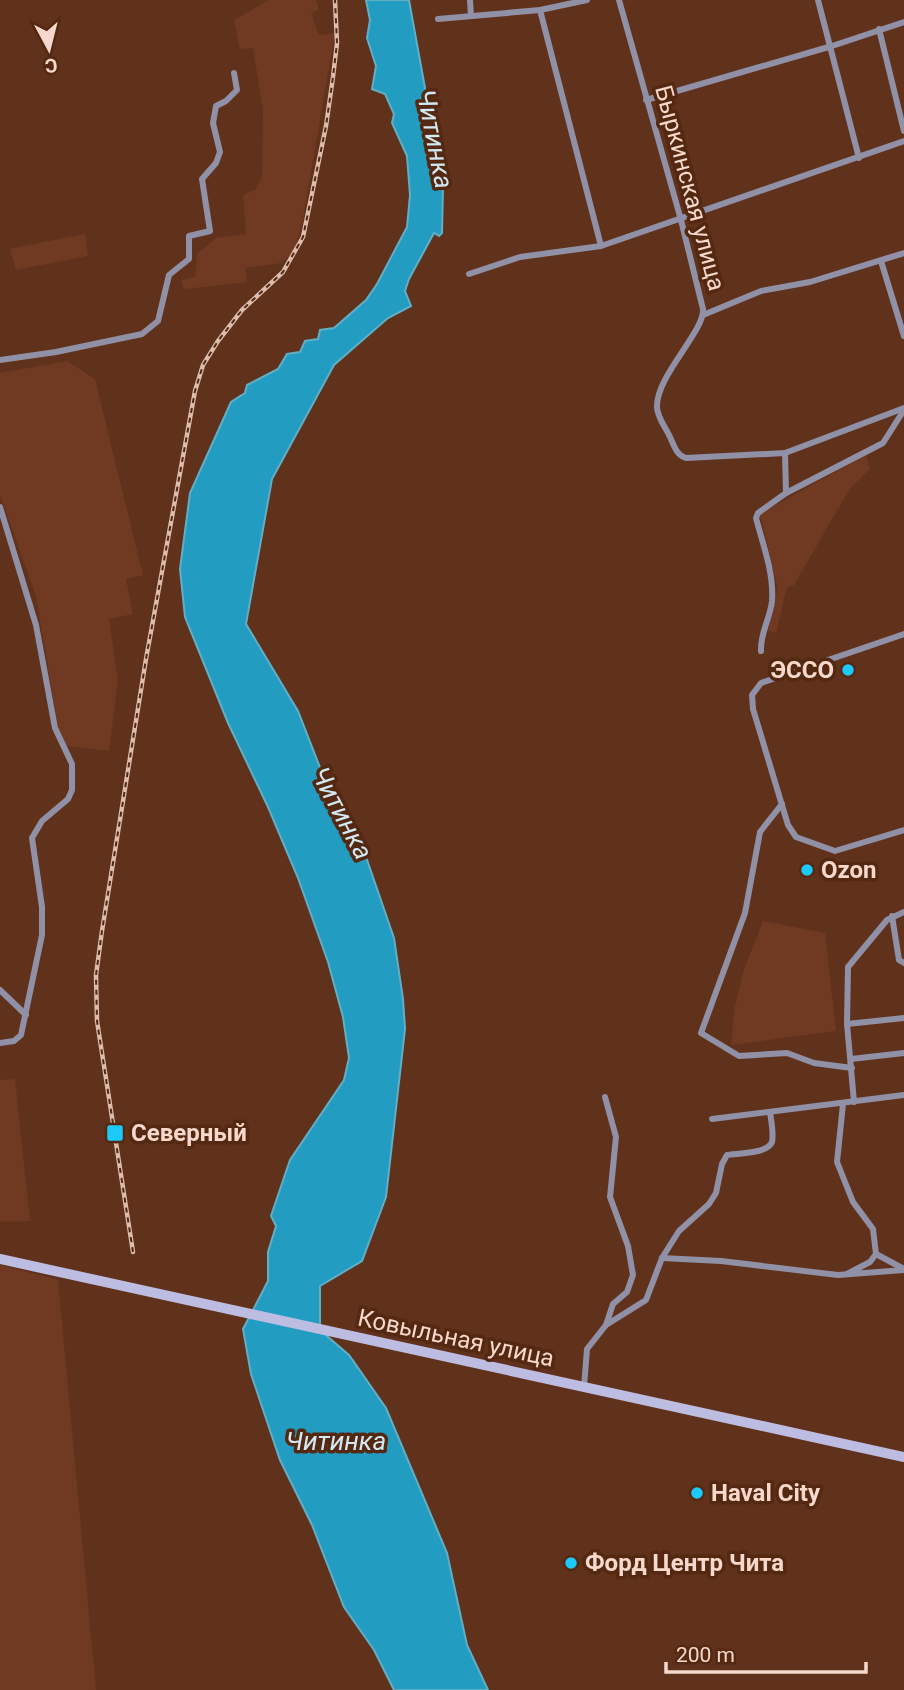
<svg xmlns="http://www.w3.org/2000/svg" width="904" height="1690" viewBox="0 0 904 1690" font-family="Roboto,sans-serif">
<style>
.built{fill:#6f3a21}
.water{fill:#239cc2;stroke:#62aec5;stroke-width:2}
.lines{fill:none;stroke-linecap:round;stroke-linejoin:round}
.street{stroke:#9090a7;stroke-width:6}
.secondary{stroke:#bdbde1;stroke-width:10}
.rail-casing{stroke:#dcbcad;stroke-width:4.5}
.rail{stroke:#542811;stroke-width:2;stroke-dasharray:5;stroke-linecap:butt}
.poi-dot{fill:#1cc9fc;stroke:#542811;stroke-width:2.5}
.labels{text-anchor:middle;stroke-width:7;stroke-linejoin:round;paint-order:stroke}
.street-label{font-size:24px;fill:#f6d9cc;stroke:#542811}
.poi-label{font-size:24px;font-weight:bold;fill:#f6d9cc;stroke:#542811;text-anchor:start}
.water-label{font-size:26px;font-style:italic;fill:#d1e9f3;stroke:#542811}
</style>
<rect width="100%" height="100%" fill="#60321c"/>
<g class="built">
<polygon points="269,0 316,0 319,10 311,13 319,35 335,33 302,224 294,251 281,263 245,268 247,282 184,289 181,280 195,277 197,254 216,238 246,234 243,195 256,189 262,177 263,109 253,48 240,49 234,20"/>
<polygon points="85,234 88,256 16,270 10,249"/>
<polygon points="67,361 95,379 143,575 126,579 133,614 109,619 118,679 109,751 61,745 36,596 0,495 0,373"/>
<polygon points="866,455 870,469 850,488 794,585 787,587 776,633 768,631 778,589 760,514"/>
<polygon points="763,921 825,933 836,1031 731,1045 734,1011 743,972"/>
<polygon points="15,1079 30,1221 5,1222 0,1221 0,1080"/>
<polygon points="0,1265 58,1280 96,1690 0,1690"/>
</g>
<polygon class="water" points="366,0 409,0 443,187 442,233 439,236 434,233 409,279 405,291 411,306 388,318 334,365 272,479 246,624 298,711 328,788 366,857 394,938 403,999 405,1029 386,1197 362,1261 320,1286 320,1330 349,1355 386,1408 447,1553 467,1645 488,1690 394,1690 374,1650 344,1607 312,1525 280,1460 251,1374 243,1329 268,1281 268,1252 276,1226 271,1216 290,1160 344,1080 349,1058 343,1017 328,962 298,878 268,807 228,723 185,617 180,569 190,493 231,402 245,393 247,385 278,369 287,354 300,352 305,341 318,339 320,330 334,328 366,300 377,284 407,227 410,195 407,156 392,123 394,114 385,94 372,89 376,66 367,38 370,20"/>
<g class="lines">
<g class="street">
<polyline points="470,0 471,16"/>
<path d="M619,0L681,220L703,309C705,331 656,376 657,407C657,417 666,428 670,437C674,445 676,455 686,458L785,453L904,408"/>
<polyline points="818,0 859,158"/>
<polyline points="540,10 601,246"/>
<polyline points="438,19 540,10 587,0"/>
<polyline points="879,29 904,131"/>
<polyline points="646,100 832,46 904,22"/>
<polyline points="881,261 904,336"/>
<polyline points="469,274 520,257 601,246 904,141"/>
<polyline points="703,315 761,291 810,282 904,253"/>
<polyline points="0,360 56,352 142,334 158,321 169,275 189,259 189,236 210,231 202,179 216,163 220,152 213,123 216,106 226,101 237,90 234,73"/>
<polyline points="785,453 786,493"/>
<polyline points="0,507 36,625 55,728 72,764 72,790 68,799 42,821 32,838 42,907 42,935 21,1035 14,1041 0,1043"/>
<polyline points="904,634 761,683 752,695 753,709 788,825 796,837 835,851 904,830"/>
<path d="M761,651C760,633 770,619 772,601C774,573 763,545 756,518L758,513L786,493L883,443L904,410"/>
<polyline points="782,804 760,832 745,913 701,1033 739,1056 787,1053 814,1063 852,1068"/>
<polyline points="892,916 899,960 904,963"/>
<polyline points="0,990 26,1015"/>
<polyline points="847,1024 904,1018"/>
<polyline points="851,1059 904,1053"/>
<polyline points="605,1097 616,1137 610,1197 628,1246 633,1275 627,1292 613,1304 606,1325"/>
<polyline points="854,1102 847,1024 848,967 887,920 904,912"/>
<polyline points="843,1104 837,1162 853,1202 873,1229 876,1254 904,1269"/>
<polyline points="712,1119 904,1095"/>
<polyline points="662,1258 721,1261 838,1275 904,1270"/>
<polyline points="847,1274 870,1262 876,1254"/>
<path d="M584,1387L587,1349L606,1325L646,1300L662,1258L679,1231L709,1204L716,1193L722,1164L727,1155C738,1153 767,1154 772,1142C774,1134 771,1120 770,1112"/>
</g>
<polyline class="secondary" points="0,1259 904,1457"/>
<defs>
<polyline id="rail" points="133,1252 97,1021 96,975 102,931 146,659 195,391 203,365 218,341 242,310 283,272 303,237 326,126 333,77 337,43 335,0"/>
</defs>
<use href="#rail" class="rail-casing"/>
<use href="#rail" class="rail"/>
</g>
<g class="poi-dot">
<circle cx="848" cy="670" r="7"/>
<circle cx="807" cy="870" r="7"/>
<rect x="106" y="1124" width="18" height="18" rx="3.5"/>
<circle cx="697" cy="1493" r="7"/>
<circle cx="571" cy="1563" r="7"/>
</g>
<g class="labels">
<g class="street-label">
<text transform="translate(690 188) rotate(75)" y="8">Быркинская улица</text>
<text transform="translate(456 1338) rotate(12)" y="8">Ковыльная улица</text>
</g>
<g class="poi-label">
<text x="834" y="678" text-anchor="end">ЭССО</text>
<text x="821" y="878">Ozon</text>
<text x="131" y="1141">Северный</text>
<text x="711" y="1501">Haval Сity</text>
<text x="585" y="1571">Форд Центр Чита</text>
</g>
<g class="water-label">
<text transform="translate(435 139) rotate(79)" y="9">Читинка</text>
<text transform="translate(342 813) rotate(62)" y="9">Читинка</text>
<text x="336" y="1450">Читинка</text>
</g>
</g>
<g transform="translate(49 49) rotate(173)" stroke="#542811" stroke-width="5" paint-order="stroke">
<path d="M0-5L12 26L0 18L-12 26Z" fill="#f6d9cc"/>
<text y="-10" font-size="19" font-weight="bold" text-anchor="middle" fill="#f6d9cc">С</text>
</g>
<path d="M666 1662v10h200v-10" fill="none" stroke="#f6d9cc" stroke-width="3.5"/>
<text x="676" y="1662" font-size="21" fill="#f6d9cc" stroke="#542811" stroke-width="5" paint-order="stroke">200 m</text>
</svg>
